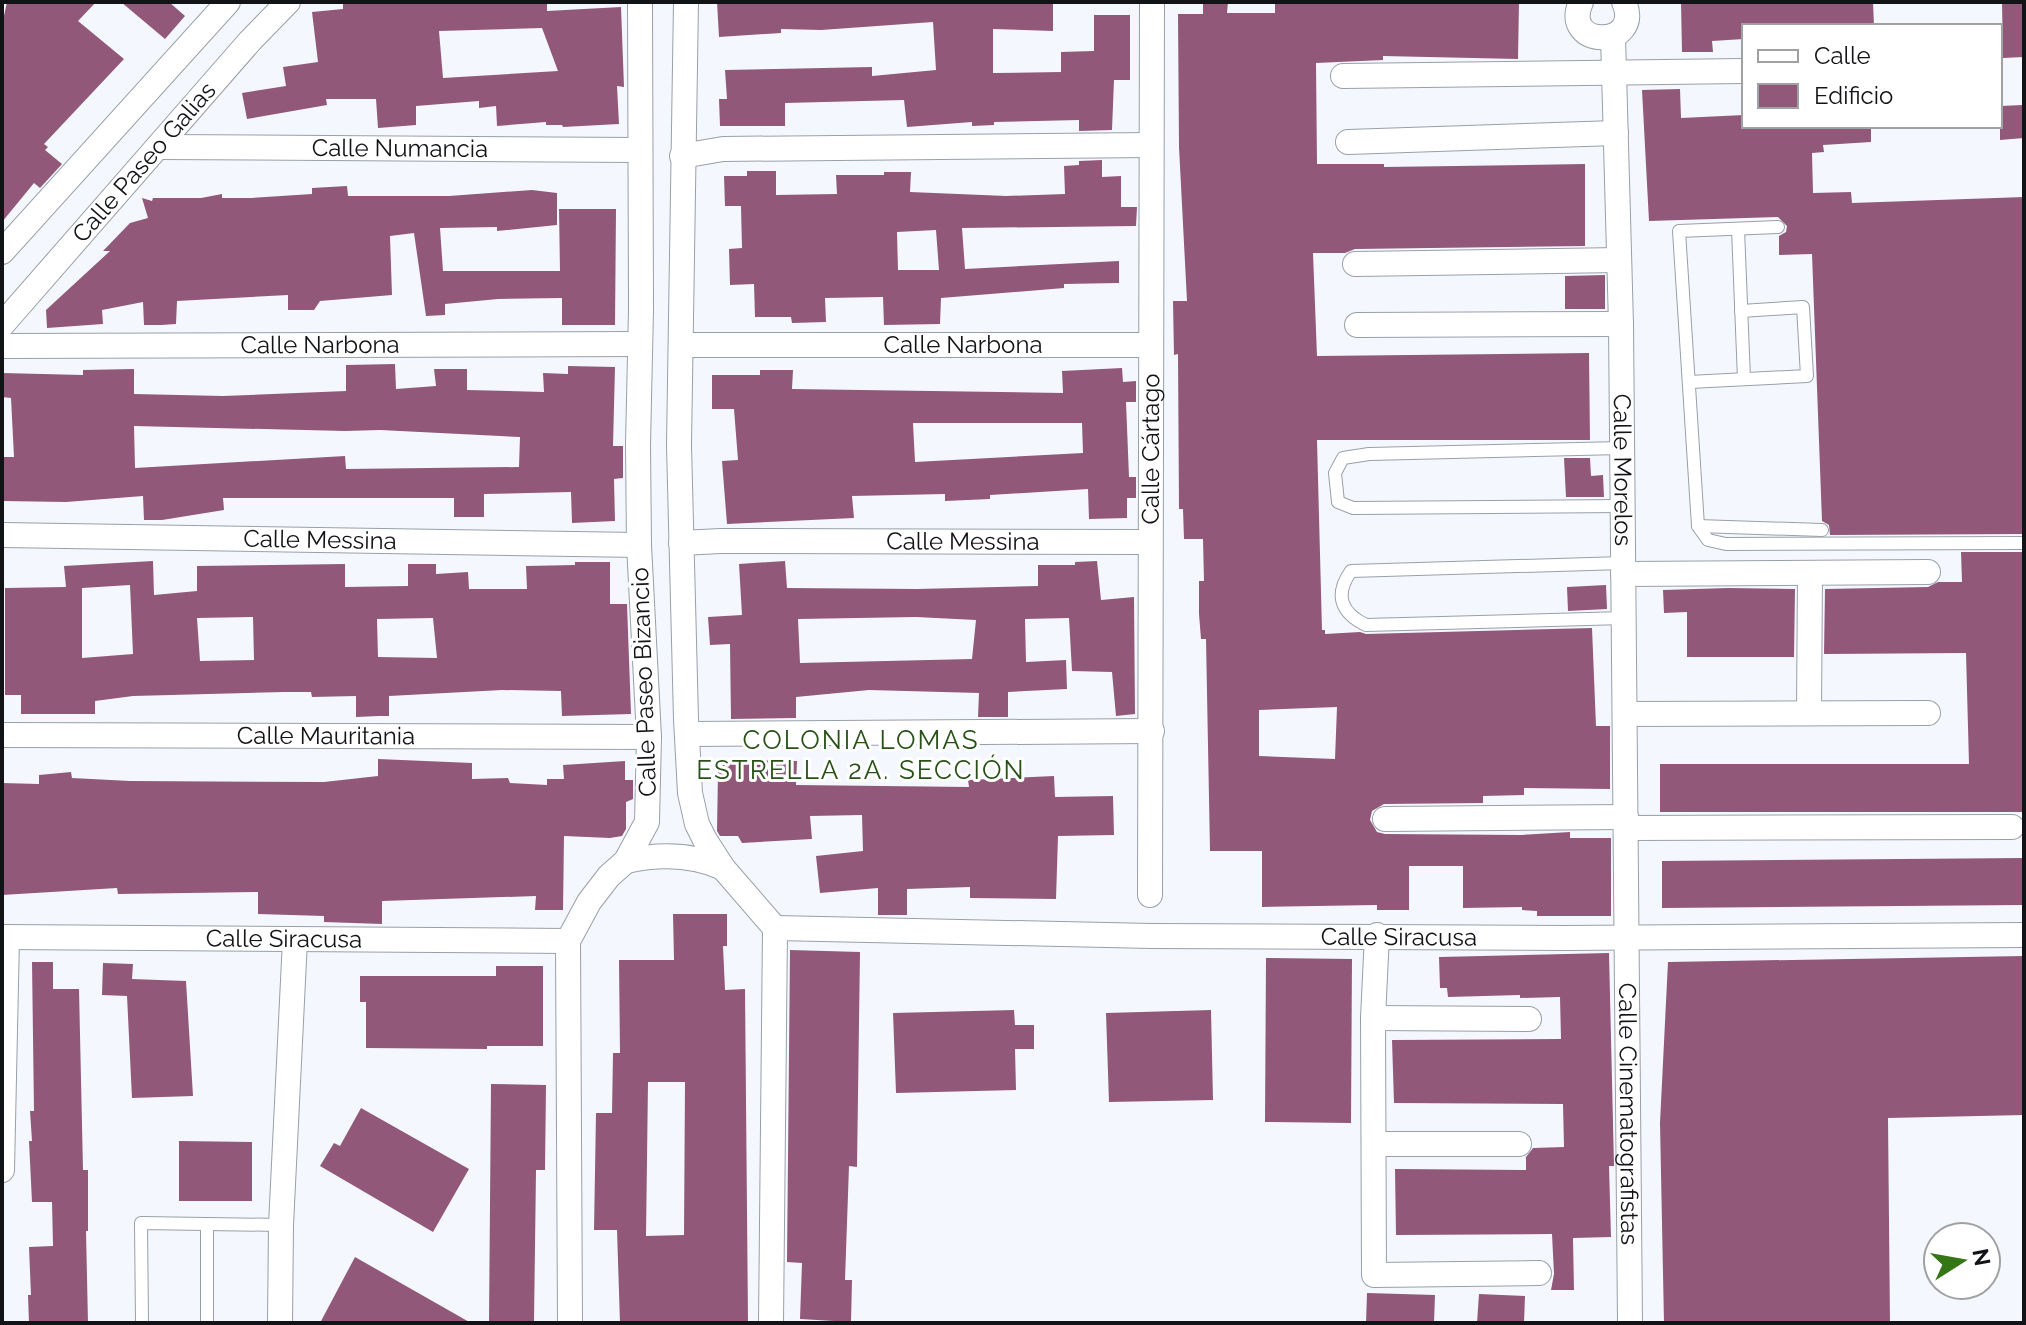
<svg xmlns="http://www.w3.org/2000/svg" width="2026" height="1325" viewBox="0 0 2026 1325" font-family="Raleway,sans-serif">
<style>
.building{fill:#91587a;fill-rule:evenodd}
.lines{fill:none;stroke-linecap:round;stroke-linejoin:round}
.lane-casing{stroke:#999fa8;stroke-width:14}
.street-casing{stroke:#999fa8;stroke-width:26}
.lane{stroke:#fff;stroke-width:12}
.street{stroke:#fff;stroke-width:24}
.labels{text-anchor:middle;stroke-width:6;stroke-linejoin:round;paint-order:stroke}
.street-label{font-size:24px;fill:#111316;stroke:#fff}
.neighbourhood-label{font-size:26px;letter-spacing:2px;fill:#275116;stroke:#fff}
</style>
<rect width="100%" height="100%" fill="#f4f8fe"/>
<g class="building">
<polygon points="7,2 96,2 78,21 124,59 44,144 48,147 45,150 62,164 40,188 34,183 2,222 2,25"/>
<polygon points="121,2 169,2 185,16 165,39"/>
<path d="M343,2H547V11L621,7L624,87L617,86L619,124L563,127L562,125H546V122L497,126L496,106L479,108V101L416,106V125L378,128L376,99H326L327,105L247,119L242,93L286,86L283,67L318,62L312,12L343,9ZM542,28L558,71L443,78L439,31Z"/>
<polygon points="717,2 1053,2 1053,31 993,29 993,73 1061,72 1061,52 1094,51 1094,15 1130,15 1130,80 1114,80 1112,130 1079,131 1079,120 994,122 994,125 972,126 972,122 907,127 904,100 785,103 785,126 720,126 719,99 727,99 725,70 872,67 872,76 936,70 933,22 821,30 781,29 781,33 719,37"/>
<path d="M1203,2H1228L1227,13H1275V2H1519L1518,59L1383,56V60L1316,63L1317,164H1384V167L1585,164V246L1355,249L1345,253H1313L1317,356L1589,353L1590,440H1317L1322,630H1325V634L1360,632L1366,634L1592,628L1596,726H1610V789L1524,788V795L1483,796V803L1384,804L1372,811L1370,820L1377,832L1385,834L1521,835L1570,832V838H1611V916H1537V911L1522,910V907L1463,908V866H1409V910H1377V905L1262,907V851H1210L1206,639H1201L1199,614V581H1204L1203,539H1184L1183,509H1179L1178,354L1174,355L1173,301H1187L1179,147L1178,14H1203ZM1337,707L1335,759L1259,756V710Z"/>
<polygon points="1681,2 1873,2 1874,26 1744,26 1744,39 1712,41 1713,52 1682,52"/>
<polygon points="2002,2 2024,2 2024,57 2003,58"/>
<polygon points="1680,89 1681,118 1744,115 1744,126 1871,126 1871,142 1823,145 1824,152 1812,153 1813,193 1851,192 1852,203 2024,197 2024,534 1830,535 1829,525 1822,521 1812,254 1779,255 1779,236 1786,232 1787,226 1778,217 1649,221 1642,90"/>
<polygon points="2023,105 2024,138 2000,140 2000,106"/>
<path d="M1102,160V177L1121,176V207H1137L1136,226L962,228L965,269L1119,261V283L1064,284V288L941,298L940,324L884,325L883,297L825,298L826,322L792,323L791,317H755L754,284L730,285L729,249L742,248L741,206H725L724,176H747V171H776V195L837,194L836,175H884V172H911L910,192L1006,196L1065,194L1064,166L1079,165V161ZM936,230L939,270H898L897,232Z"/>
<polygon points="347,186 348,196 449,196 532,190 557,193 557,225 497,231 497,227 440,228 443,271 560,271 559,209 616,209 615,325 562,325 562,298 498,299 445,304 445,315 426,316 414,233 390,236 392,295 320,301 314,310 288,310 288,295 177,301 176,324 161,325 144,325 143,302 102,310 103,324 47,328 46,310 110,251 103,251 130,223 148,218 142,198 152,201 153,198 201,198 222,194 222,198 251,198 312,194 312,188"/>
<polygon points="1605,275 1605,309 1565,309 1565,276"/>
<path d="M395,364L396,389L436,386L434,369H467V390L544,392L543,373L568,374V366L615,367L613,446H623V478L614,479L615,521L572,523L571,492L484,494V517H454V498H223L224,510L162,520H144L143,496L66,502L2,501V457H14L11,398L2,397V373L83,375V370L134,369V394L223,396L346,391V365ZM134,426L345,431L380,430L520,437L519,467L346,469L345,456L135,468Z"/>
<path d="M1122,368L1123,382L1136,381V402H1126L1129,477H1136V498H1127V518L1089,519L1088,489L990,495V499L945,501V494L852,496L854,518L727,524L722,461L738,460L734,409H712V375H760V370H793L792,389L1063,393L1062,371ZM913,423H1082L1083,453L915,462Z"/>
<polygon points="1564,458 1590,458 1591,476 1603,475 1604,497 1566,497"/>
<polygon points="1961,552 2024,552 2024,812 1660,812 1660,764 1969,764 1966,653 1824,654 1825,589 1928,587 1938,582 1962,582"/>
<path d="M153,561L154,595L197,591V566L345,564V587L408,586V564H436V574L468,572L469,589H527L526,566L575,565V562H610V604H627L631,714L562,716L561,691L502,690L389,696V716H379L356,717V696L312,697L311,692H284L133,696L95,701V714H21V695H5V588L66,587L64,566ZM130,585L133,654L82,658V588ZM253,617L254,660L200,661L197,618ZM433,618L437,658L378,657L377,619Z"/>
<path d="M785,561L787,588L917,589L1038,586V565H1075V562L1097,561L1101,600L1134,597L1135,714L1116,716L1112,672L1072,671L1069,618L1025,619L1026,662L1066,660L1067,689L1008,692V717H978L979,693L869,690L796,697V718L731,719L730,644L710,645L708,617L742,615L739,564ZM916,617L976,620L972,659L800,663L798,619Z"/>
<polygon points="1606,585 1607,609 1568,611 1567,587"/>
<polygon points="1728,588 1795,589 1794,657 1687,657 1687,612 1664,613 1663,590"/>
<polygon points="378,759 472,763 472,779 508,778 510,783 547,785 547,779 564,779 563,765 625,761 625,780 633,780 633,799 626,802 626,829 622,836 610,838 564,836 563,910 535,910 536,896 382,901 382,924 324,922 324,916 258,914 258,892 118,894 117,888 2,895 2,783 39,784 39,775 71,772 72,778 130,781 324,782 378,776"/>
<polygon points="726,760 797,761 796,785 969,787 968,780 1054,776 1055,797 1113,796 1114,835 1058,836 1056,899 970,898 970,887 907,889 907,915 878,915 878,888 820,893 816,856 863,851 862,815 810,816 812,839 742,843 738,836 720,836 717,831 718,772"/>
<polygon points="2024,858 2024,905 1662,908 1662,861"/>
<path d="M673,914H727V946H723L725,990L745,989L748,1321L620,1323L617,1230H594L596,1113H612L613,1053H620L619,960H674ZM648,1082H685L684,1235L646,1236Z"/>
<polygon points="790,950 860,952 857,1167 849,1166 845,1280 852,1280 851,1322 800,1319 802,1263 787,1262"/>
<polygon points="1609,953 1614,1166 1609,1166 1611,1237 1573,1238 1574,1290 1551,1290 1554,1274 1552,1234 1396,1235 1395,1169 1526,1170 1526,1157 1533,1148 1564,1147 1563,1104 1394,1103 1392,1040 1561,1039 1560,997 1520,998 1520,995 1448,997 1447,988 1440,988 1439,957"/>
<polygon points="2024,956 2024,1115 1888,1118 1890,1323 1664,1323 1660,1123 1668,962"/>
<polygon points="1266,958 1352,959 1351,1123 1265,1122"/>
<polygon points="32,962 53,962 53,989 79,989 83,1170 88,1170 88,1231 86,1231 88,1323 29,1323 28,1295 31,1295 29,1247 53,1246 52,1202 32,1202 29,1141 32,1141 30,1111 34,1111"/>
<polygon points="103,963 133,964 132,979 186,981 193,1096 132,1098 127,996 102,995"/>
<polygon points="496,966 543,966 543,1046 487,1046 487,1049 366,1048 366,1002 360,1002 360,976 496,976"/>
<polygon points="1014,1010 1015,1025 1034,1025 1034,1049 1015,1049 1016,1090 896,1093 893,1013"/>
<polygon points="1211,1010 1213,1100 1109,1102 1106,1013"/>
<polygon points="491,1084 546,1085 545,1170 536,1170 534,1323 489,1323"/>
<polygon points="361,1108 469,1169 433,1232 320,1166 334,1143 340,1146"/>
<polygon points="179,1141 252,1142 252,1201 179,1201"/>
<polygon points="355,1257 471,1323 320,1323"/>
<polygon points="1367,1293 1435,1295 1434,1323 1366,1323"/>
<polygon points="1479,1294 1525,1296 1524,1323 1477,1323"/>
</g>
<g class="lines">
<defs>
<g id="lane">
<polyline points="1778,227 1679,231 1698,526 1822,530"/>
<polyline points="1738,229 1744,379"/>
<polyline points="1689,382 1807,376 1803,307 1741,311"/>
<polyline points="1621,448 1369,454 1343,458 1335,473 1338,502 1353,508 1622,506"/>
<polyline points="1698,526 1708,540 1726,544 2024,543"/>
<path d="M1623,563L1351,571C1334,595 1341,613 1366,625L1624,618"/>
<polyline points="142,1323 141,1223 281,1225"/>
<polyline points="207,1323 207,1224"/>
</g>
<g id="street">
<polyline points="686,2 679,445 686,719 690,793 697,824 705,840 723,868 775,928"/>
<path d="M1581,2C1560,49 1644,49 1624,2"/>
<path id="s1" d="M1613,36L1621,324L1630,1323"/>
<polyline points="1343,76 1744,71"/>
<polyline points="1348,142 1616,133"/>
<path id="s2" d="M160,147L639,150"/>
<polyline points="682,156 723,149 1151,145"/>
<polyline points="2,252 228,2"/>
<polyline points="1355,264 1619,260"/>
<path id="s3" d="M2,325L250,41L288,2"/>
<polyline points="1357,325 1621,324"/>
<path id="s4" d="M681,345H1150"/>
<path id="s5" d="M2,346L639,344"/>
<path id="s6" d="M2,535L639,545"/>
<path id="s7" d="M681,543L721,541L1150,542"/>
<polyline points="1623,574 1928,572"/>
<polyline points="1809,713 1810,573"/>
<polyline points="1625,714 1928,713"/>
<polyline points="687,734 1152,731"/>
<path id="s8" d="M2,735L649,737"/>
<polyline points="1385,819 1626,817"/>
<polyline points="1626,828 2012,827"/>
<path d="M626,861C658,854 693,854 723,868"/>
<path id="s9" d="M1150,895L1152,2"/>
<path id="s10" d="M775,928L1152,936L1564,938L2024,935"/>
<polyline points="1377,935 1373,1018 1374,1275 1539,1273"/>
<path id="s11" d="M2,937L568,941"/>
<polyline points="1373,1018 1529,1019"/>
<polyline points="1374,1144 1519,1144"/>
<polyline points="2,1170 7,937"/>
<polyline points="280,1323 281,1225 295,940"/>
<polyline points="570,1323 568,941 589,902 609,876 626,861 647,822 649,737 639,545 638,445 641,309 640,2"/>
<polyline points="771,1323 775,928"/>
</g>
</defs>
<use href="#lane" class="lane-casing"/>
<use href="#street" class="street-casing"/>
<use href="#lane" class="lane"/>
<use href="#street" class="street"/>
</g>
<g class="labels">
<g class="street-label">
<text dy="8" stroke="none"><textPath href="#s2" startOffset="240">Calle Numancia</textPath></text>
<text dy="8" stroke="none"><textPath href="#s3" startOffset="216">Calle Paseo Galias</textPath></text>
<text dy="8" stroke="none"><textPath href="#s5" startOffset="318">Calle Narbona</textPath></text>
<text dy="8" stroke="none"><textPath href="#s4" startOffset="282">Calle Narbona</textPath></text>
<text dy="8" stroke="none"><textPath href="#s9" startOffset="446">Calle Cártago</textPath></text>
<text dy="8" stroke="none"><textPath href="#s1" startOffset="434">Calle Morelos</textPath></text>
<text dy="8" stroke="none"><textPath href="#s6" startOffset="318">Calle Messina</textPath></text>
<text dy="8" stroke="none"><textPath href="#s7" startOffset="282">Calle Messina</textPath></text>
<text transform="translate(644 682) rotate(-92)" y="8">Calle Paseo Bizancio</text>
<text dy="8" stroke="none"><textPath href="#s8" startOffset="324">Calle Mauritania</textPath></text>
<text dy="8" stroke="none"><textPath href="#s10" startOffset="624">Calle Siracusa</textPath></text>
<text dy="8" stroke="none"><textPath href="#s11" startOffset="282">Calle Siracusa</textPath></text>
<text dy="8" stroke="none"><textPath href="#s1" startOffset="1078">Calle Cinematografistas</textPath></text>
</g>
<g class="neighbourhood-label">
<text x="861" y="749">COLONIA LOMAS<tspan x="861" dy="30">ESTRELLA 2A. SECCIÓN</tspan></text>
</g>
</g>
<rect width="2026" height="1325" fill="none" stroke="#111316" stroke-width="8"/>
<rect x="1742" y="24" width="260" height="104" fill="#ffffff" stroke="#a0a1a2" stroke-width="2"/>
<rect x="1758" y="50" width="40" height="12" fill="#ffffff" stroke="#a0a1a2" stroke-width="2"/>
<text x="1814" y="64" font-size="24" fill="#111316">Calle</text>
<rect x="1758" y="84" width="40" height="24" fill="#91587a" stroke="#a0a1a2" stroke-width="2"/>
<text x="1814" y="104" font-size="24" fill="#111316">Edificio</text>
<g transform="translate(1962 1261) rotate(79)"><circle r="38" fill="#ffffff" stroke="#a0a1a2" stroke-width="2"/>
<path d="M0-6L14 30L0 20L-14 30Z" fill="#357715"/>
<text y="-12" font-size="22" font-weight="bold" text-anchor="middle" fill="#111316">N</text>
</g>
</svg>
